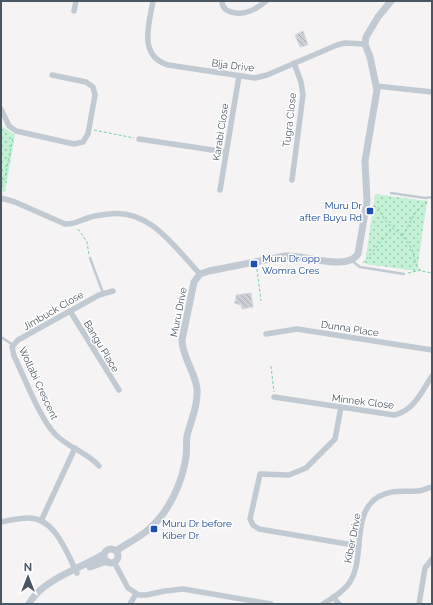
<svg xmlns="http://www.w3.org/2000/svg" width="433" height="605" viewBox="0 0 433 605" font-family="Raleway,sans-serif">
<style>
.park{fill:url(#park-dots)}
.building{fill:url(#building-back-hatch);stroke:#d7d9de}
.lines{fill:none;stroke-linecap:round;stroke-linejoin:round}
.path{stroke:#7ad0a6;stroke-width:1;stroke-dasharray:3 2;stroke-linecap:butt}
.service{stroke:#c1cad2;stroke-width:2.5}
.minor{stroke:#c1cad2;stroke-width:5.5}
.tertiary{stroke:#c1cad2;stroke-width:7}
.transit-dot{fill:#1a4fb4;stroke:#fff;stroke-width:1.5}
.labels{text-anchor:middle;stroke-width:3;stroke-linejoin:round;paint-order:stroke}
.street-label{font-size:10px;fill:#4a5661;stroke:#fff}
.transit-label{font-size:10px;fill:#164399;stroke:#fff;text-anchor:start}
</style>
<defs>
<pattern id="park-dots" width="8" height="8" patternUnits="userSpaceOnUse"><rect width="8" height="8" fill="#c3f1d5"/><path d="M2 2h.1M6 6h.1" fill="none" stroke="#a0c6b0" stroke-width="1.8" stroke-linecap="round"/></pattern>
<pattern id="building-back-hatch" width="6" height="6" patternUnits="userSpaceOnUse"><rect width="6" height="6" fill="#cdcfd5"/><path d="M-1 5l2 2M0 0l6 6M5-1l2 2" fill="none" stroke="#a8abb0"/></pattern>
</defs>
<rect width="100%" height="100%" fill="#f5f3f3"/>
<g class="park">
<polygon points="1,126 15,135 5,192 1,191"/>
<polygon points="375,194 427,201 417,271 365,264"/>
</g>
<g class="building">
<polygon points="303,31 308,45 300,47 295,35"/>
<polygon points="251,293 253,307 242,309 241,305 234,303 236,300 236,295"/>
</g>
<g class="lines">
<g class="path">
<polyline points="94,130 134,138"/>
<polyline points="1,185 5,177 13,137"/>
<path d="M373,206L379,208C387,229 397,228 409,244C415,251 413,264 420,270C423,272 428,272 432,273"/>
<polyline points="78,229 87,242 89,255"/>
<path d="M402,236C411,224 413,209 427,203"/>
<polyline points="363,263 392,229"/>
<polyline points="257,269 261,301"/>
<polyline points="408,273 421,270"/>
<polyline points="271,366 274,392"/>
</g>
<g class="service">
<polyline points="391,193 425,198 432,197"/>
<polyline points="90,258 103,293"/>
<polyline points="352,261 360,267 404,274"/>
<polyline points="1,337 13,345"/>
</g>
<g class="minor">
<path d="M153,1C149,24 138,56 168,65L255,78L267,75L337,45L345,43L365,44"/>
<path d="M222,1C222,14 241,15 250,11C256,9 261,5 266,1"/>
<polyline points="74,11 76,1"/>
<polyline points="376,86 432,92"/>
<polyline points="1,109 9,126 16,131 74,144 83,142 88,134 95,95 93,87 86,82 52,75"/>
<polyline points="139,139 226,152"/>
<polyline points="292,180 303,95 301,82 294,63"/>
<polyline points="220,190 239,76"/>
<path d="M1,198L15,202L65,224C75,225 82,219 91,217C97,215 103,215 109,214C150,208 175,248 200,274"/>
<polyline points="70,311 119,390"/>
<polyline points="266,334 297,329 432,350"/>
<path d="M274,397L394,415C414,411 422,391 432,376"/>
<polyline points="341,407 335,439 306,468 289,475 260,474 250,519 253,525 259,529 359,546"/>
<path d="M99,466C87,452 68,448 55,434C40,419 24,376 14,356L12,347L18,340L99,295L113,291"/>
<polyline points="41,521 75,448"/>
<path d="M1,522C10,520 20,518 29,518C55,518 67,553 77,573"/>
<polyline points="114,562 128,588 139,595 146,595 165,591 183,589 271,604"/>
<polyline points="333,597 339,604"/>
<polyline points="130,604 136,594"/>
<path d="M323,604C333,598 346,590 351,580C365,556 351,514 378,497C393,489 402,492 417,491C422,491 427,488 432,487"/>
<polyline points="419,604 425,568 432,559"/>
</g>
<g class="tertiary">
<circle cx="111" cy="556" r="7"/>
<path d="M116,551C127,543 139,538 149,529C169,512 182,483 186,457C187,450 186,443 187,436C191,420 198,406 197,389C195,371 182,357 182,340L194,282L200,274L209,271L285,256C304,254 346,272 358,254L367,201L365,161L377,90L370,57L365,44L366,37L378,17L391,1"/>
<polyline points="90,567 107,561"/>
<path d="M29,604C41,580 82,568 104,554"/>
</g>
</g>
<g class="transit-dot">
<rect x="366" y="207" width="8" height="8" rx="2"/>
<rect x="250" y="260" width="8" height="8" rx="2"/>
<rect x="150" y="525" width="8" height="8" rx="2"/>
</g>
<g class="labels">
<g class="street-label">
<text transform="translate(233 65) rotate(7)" y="4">Bija Drive</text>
<text transform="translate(289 120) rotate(-83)" y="4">Tugra Close</text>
<text transform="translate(220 132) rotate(-81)" y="4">Karabi Close</text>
<text transform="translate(53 310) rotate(-30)" y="4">Jimbuck Close</text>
<text transform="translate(178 312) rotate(-79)" y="4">Muru Drive</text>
<text transform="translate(350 328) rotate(9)" y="4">Dunna Place</text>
<text transform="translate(102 346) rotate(59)" y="4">Bangu Place</text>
<text transform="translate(39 383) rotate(65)" y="4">Wollabi Crescent</text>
<text transform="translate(363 401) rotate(7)" y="4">Minnek Close</text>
<text transform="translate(352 538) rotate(-79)" y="4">Kiber Drive</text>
</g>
<g class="transit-label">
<text x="362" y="209" text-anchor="end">Muru Dr<tspan x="362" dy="12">after Buyu Rd</tspan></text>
<text x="262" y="262">Muru Dr opp<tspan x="262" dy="12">Womra Cres</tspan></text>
<text x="162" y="527">Muru Dr before<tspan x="162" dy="12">Kiber Dr</tspan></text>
</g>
</g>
<rect width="433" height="605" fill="none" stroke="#4a5661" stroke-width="4"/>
<g transform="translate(28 577)" stroke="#ffffff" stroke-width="3" paint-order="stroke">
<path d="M0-3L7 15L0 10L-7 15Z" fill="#4a5661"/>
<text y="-6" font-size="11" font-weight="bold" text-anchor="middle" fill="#4a5661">N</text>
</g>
</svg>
